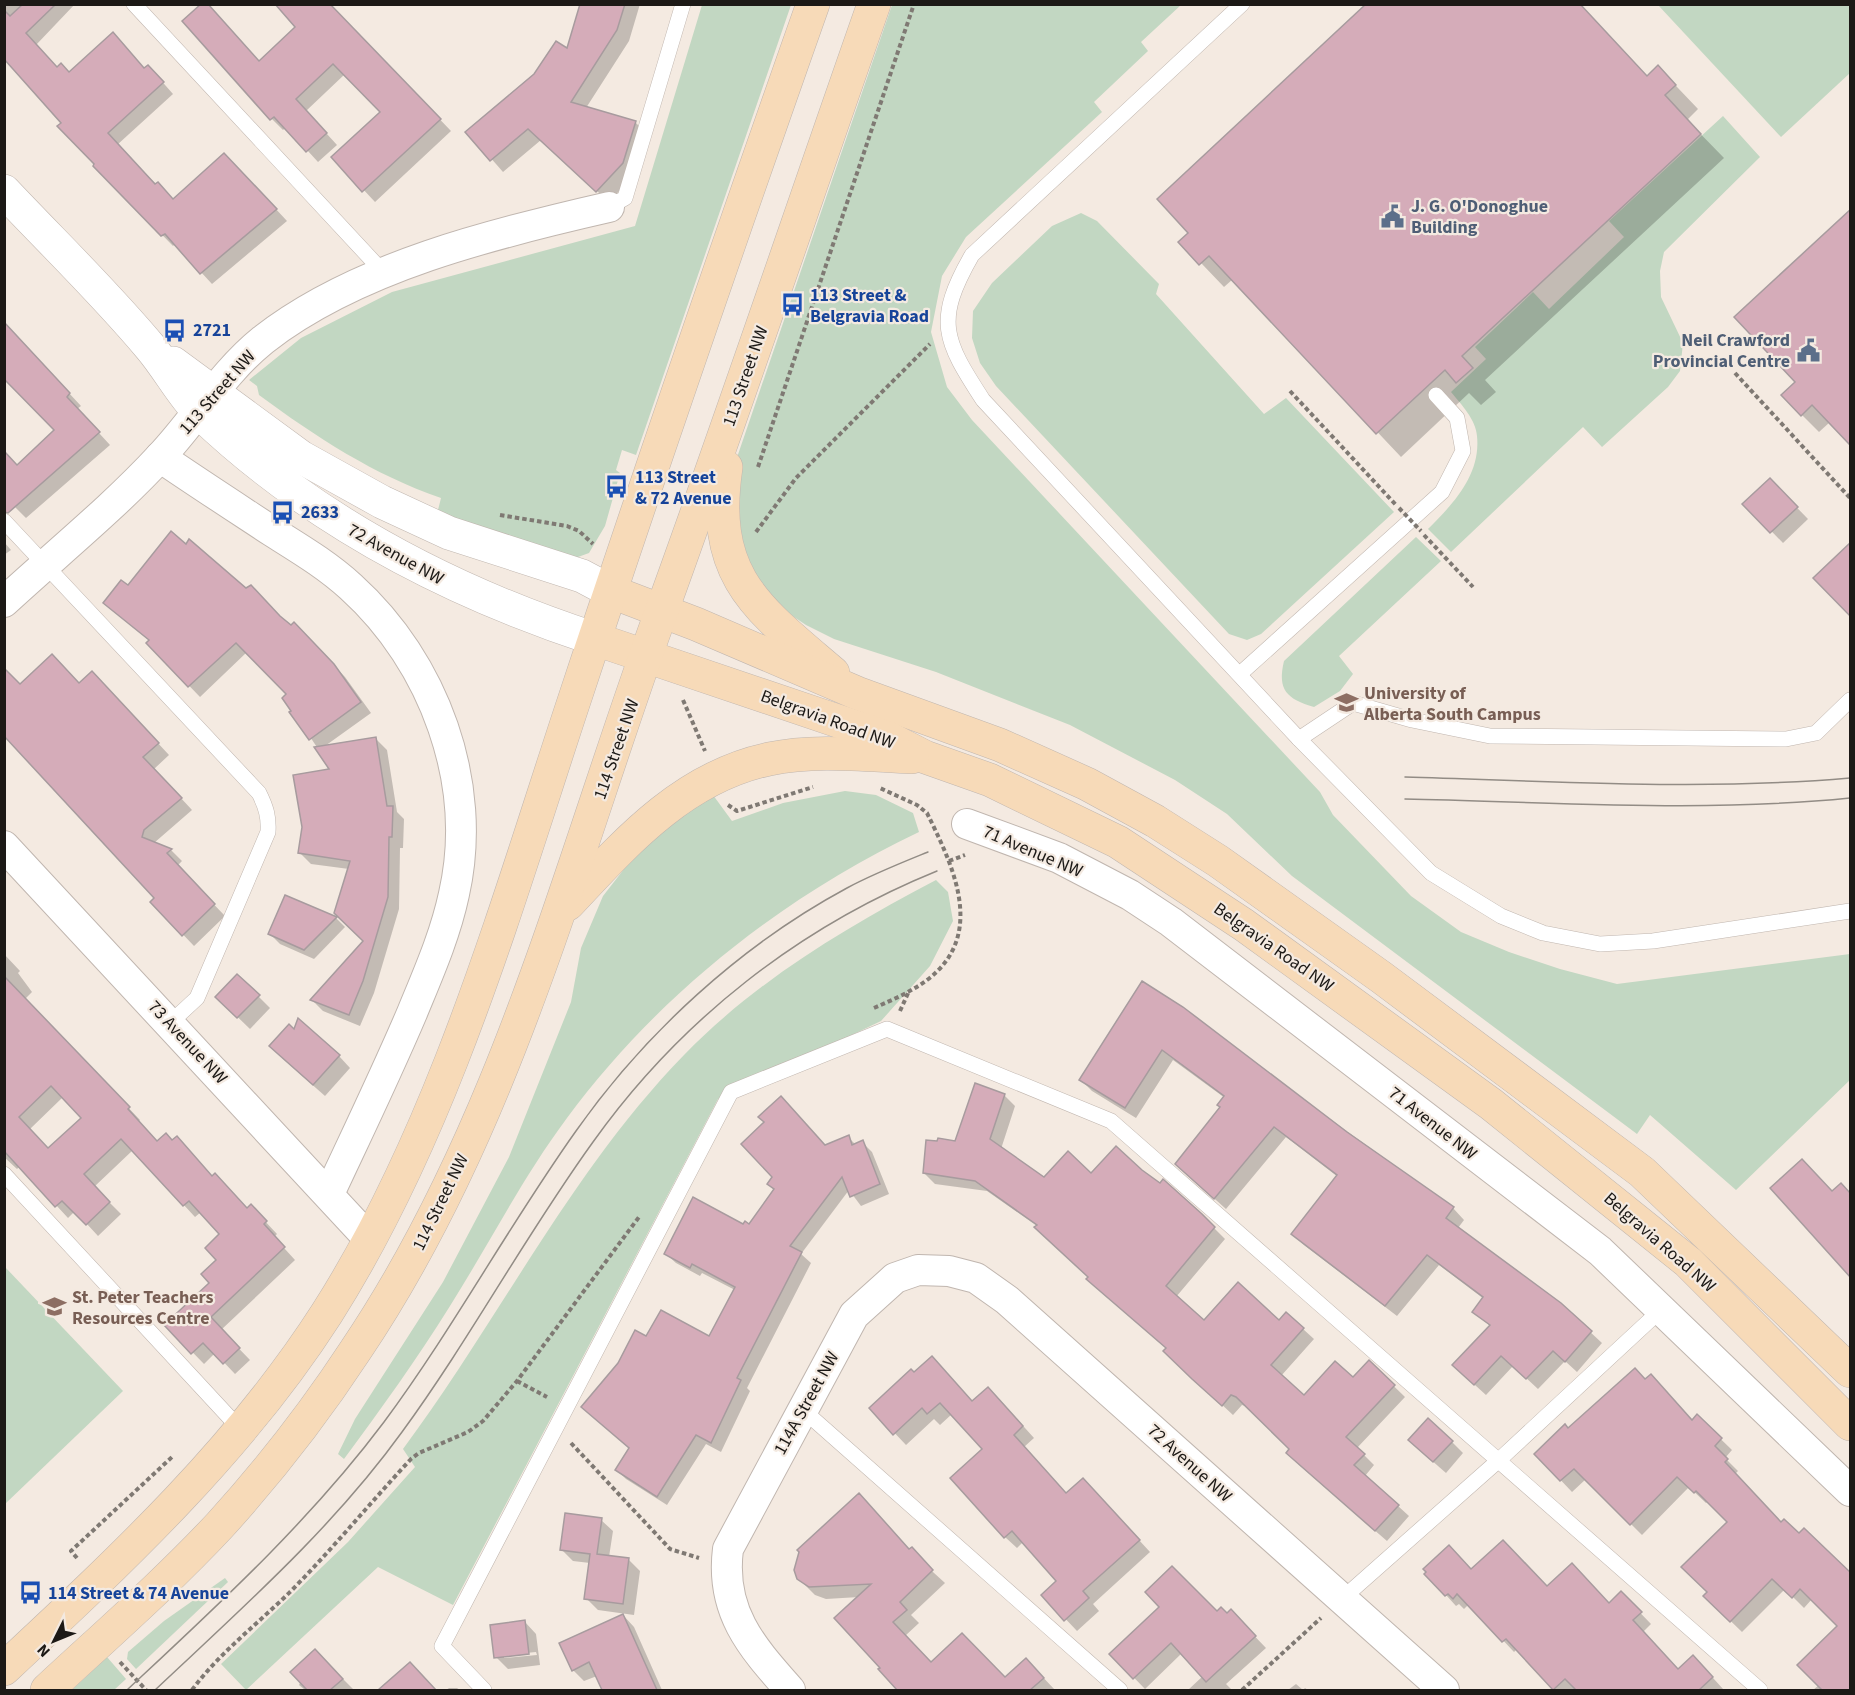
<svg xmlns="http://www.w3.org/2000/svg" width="1855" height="1695" viewBox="0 0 1855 1695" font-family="'Source Sans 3',sans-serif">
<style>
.green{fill:#c2d7c2}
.shadow{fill:#0003;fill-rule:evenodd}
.building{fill:#d5acb9;stroke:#a79b9e;stroke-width:1.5;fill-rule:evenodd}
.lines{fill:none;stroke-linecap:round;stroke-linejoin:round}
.service-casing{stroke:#c0b6af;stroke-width:16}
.minor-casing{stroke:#c0b6af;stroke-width:32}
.tertiary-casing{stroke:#c0b6af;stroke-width:34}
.secondary-casing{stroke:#c0b6af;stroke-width:34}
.path{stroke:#7f7973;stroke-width:4;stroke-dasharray:4.5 3;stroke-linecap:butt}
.service{stroke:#fff;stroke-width:15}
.minor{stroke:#fff;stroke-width:30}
.tertiary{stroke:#fff;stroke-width:33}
.secondary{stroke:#f7dab8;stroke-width:33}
.tram{stroke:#928c85;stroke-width:1.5}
.path-bridge{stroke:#7f7973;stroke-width:4;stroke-dasharray:4.5 3;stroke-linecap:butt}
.labels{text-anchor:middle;stroke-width:4.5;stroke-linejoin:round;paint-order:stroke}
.service-label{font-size:18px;font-weight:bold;fill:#4e5e75;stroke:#f4eae1;text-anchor:start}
.transit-label{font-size:18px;font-weight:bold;fill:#164399;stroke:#f4eae1;text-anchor:start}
.street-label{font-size:18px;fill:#1c1916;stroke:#f4eae1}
.education-label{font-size:18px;font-weight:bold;fill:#785e54;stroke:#f4eae1;text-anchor:start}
</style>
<rect width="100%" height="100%" fill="#f4eae1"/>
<g class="green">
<path d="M702,5H791L636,455L622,450L616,470L620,473L605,526L589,553L578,557H564L437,514L441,498C374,475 316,437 259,395L257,386L249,380L301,338L392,292L635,226Z"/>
<polygon points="892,5 1181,5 1141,42 1148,51 1094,102 1102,112 966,237 942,276 931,332 947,387 972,420 1320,792 1333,815 1411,896 1461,932 1509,952 1560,969 1617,984 1850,954 1850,1080 1736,1190 1650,1115 1637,1134 1292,876 1227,814 1175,780 1070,725 936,672 834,639 806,625 779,607 755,578 742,553 732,472"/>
<polygon points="1658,5 1850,5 1850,73 1781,137"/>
<path d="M1723,116L1760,157L1664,252L1660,271L1661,297L1683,343L1680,371L1668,387L1602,447L1583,427L1451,552L1428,529C1453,504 1481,475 1477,436C1476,420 1461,404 1451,392L1486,359L1475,347L1533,292L1549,309L1624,237L1609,221Z"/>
<polygon points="1081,213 1097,221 1159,284 1156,294 1264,414 1286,398 1394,512 1261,634 1247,640 1229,634 996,386 980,363 972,338 973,311 992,283 1052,226"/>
<path d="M1416,537L1441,561L1339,656L1353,674L1340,691L1314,707C1287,699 1277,690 1284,661Z"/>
<path d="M845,791L876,795L913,813L919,832C782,897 657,996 567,1118C523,1177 489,1244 450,1306C417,1359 381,1409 344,1459L338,1454L355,1419L443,1282L509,1157L571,1002L581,948L603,896L646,841L713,795L732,821L783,803Z"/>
<path d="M936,880L948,892L953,921L930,966L881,1021L718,1099L453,1605L378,1567L246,1690L221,1664L348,1542L415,1467L403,1449C499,1320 571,1171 684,1055C757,980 845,928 936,880Z"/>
<polygon points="5,1267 123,1391 5,1504"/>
<polygon points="225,1578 228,1582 136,1669 127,1659 128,1652 164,1621"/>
<polygon points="107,1657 126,1679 114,1690 72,1690"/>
</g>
<g class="shadow">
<polygon points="4,4 75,4 36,45 58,68 69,74 145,69 158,77 173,94 117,145 173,201 235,165 287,221 212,284 175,244 173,246 95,166 96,164 63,123 4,59"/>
<polygon points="582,4 640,4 629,41 586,108 635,122 647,134 635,174 609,202 541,140 503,172 468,132 568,50"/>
<polygon points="184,21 260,62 385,62 451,131 375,202 333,157 382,112 345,74 306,111 337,145 318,162 286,127 283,130 272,119"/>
<polygon points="1658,67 1698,109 1687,120 1724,158 1485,380 1496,392 1481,405 1469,393 1401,457 1233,279 1224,287 1181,242 1648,77"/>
<polygon points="4,323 81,406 77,409 110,445 26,518 4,496 4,448 8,469 17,466 56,430"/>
<polygon points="1797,382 1830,422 1819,432 1802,415"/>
<polygon points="1770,480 1808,519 1783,543 1745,504"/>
<polygon points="4,542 11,550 4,555"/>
<polygon points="128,588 282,619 291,627 294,624 345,677 371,713 325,746 375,738 387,750 397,812 404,819 403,848 400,848 399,909 374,993 360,1026 323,1011 312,1000 365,941 349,869 311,864 300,853 332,770 293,711 289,695 247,652 200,697 148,643 150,641 105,603"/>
<polygon points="103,684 169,755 154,769 192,810 154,843 171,850 182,861 177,866 225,916 194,946 152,902 156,899 20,686"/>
<polygon points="336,918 345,927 314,959 280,944 270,934"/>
<path d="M4,954L20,971L18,973L32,992L25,999L140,1120L138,1122L158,1143L213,1177L248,1209L262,1218L277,1234L274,1237L295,1260L221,1330L250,1360L235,1374L215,1353L204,1364L166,1325L211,1283L218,1260L221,1234L201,1212L195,1217L133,1150L94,1187L121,1214L98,1236L75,1211L68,1218L20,1166L17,1169L4,1157ZM63,1097L83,1118L48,1150L29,1130Z"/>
<polygon points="238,976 270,1008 250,1029 217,997"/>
<polygon points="1142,983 1453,1208 1464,1220 1458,1228 1560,1304 1602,1343 1577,1372 1565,1361 1538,1389 1513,1366 1486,1395 1465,1376 1490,1326 1474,1312 1484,1299 1439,1265 1397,1316 1304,1245 1293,1234 1338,1177 1286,1137 1226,1209 1188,1175 1225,1098 1173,1060 1136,1118 1092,1091 1081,1080"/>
<polygon points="339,1056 350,1068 325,1096 282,1058"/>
<polygon points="975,1085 1005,1096 1015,1106 1001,1149 1044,1179 1141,1172 1201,1215 1225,1239 1176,1297 1204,1322 1279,1323 1303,1329 1314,1339 1281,1376 1304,1397 1353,1379 1369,1362 1405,1397 1357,1448 1374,1465 1365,1476 1409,1516 1387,1541 1298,1464 1291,1449 1249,1407 1242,1405 1233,1415 1176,1362 1167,1349 1037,1226 987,1191 935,1184 924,1173 956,1143"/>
<polygon points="848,1137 856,1145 862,1142 872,1152 889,1194 861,1206 849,1190 801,1254 811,1263 747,1388 750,1391 721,1452 706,1444 667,1505 626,1479 617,1470 630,1448 647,1338 710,1338 735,1290 702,1273 700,1276 676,1263 666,1254 750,1226 775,1191 768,1184 825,1147"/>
<polygon points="911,1371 973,1402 1000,1400 1034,1438 1024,1447 1066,1495 1094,1491 1150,1552 1093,1604 1099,1611 1077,1631 1043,1595 1058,1581 1023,1542 1017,1548 1005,1537 984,1449 952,1414 940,1425 934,1419 906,1445 871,1408"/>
<polygon points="1646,1380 1693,1421 1697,1416 1732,1450 1725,1458 1738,1471 1735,1474 1781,1524 1850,1576 1850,1690 1813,1690 1819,1685 1839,1626 1812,1599 1804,1608 1785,1589 1742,1632 1705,1596 1709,1592 1729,1522 1708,1501 1706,1503 1689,1487 1642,1535 1586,1479 1572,1492 1536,1454"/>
<polygon points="1452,1442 1463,1453 1446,1473 1422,1452"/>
<polygon points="601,1520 613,1531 609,1557 628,1559 640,1571 634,1615 598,1610 586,1598 590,1563 573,1561 561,1549"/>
<polygon points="910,1551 945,1583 911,1615 919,1623 905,1636 931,1664 1005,1679 1038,1672 1055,1690 902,1690 836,1618 859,1597 826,1599 815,1595 802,1582"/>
<polygon points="1472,1571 1609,1605 1621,1593 1651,1624 1643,1632 1679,1671 1704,1668 1723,1689 1556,1690 1517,1649 1514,1652 1469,1604 1464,1609 1459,1604 1456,1606 1446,1595"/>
<polygon points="1217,1613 1241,1622 1266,1648 1226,1684 1232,1690 1188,1690 1203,1676 1182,1653 1145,1689 1111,1654"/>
<polygon points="623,1615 634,1627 662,1690 609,1690 597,1676 584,1681 573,1670"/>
<path d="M525,1622L536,1634L540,1665L508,1669L496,1657ZM536,1652L537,1655L504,1658V1655Z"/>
<polygon points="315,1651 354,1690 305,1690 299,1685"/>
<polygon points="410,1664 435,1690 380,1690"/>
<polygon points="1296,1684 1303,1690 1305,1688 1308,1690 1288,1690"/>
<polygon points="449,1688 457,1688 460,1690 446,1690"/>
</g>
<g class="building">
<polygon points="23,4 56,4 26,33 57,67 61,63 69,72 113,32 144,68 148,65 164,82 108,133 155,184 158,182 173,199 224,153 277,209 200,274 165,234 161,236 93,166 94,164 57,126 61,123 4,59 4,10 10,16"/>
<polygon points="201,4 208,4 259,61 295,27 275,4 330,4 441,119 362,192 331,157 380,112 333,64 296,99 327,133 306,152 274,117 270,120 182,21"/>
<polygon points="580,4 625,4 617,30 571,102 636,121 623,163 596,192 528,129 490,161 465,132 534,74 556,41 567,48"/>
<polygon points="1366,4 1580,4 1647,76 1658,65 1676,85 1665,95 1701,134 1462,356 1473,368 1456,383 1445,370 1376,434 1209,256 1199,265 1178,242 1188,233 1157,199"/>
<polygon points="1851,209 1851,446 1812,405 1801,416 1781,395 1795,382 1734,317"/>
<polygon points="4,322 70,393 67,397 100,432 8,513 4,512 4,451 17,465 54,430 4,379"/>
<polygon points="1770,478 1798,507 1770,533 1742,504"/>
<polygon points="171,531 186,544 189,539 246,588 251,585 280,616 291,625 294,622 334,664 361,702 309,740 289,712 291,711 282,698 286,694 236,643 188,687 146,643 149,640 103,603 121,580 128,585"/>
<polygon points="1851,542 1851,617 1813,578"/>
<polygon points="52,654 79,683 92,671 159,743 143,757 182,798 144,830 142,837 172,849 167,853 215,904 182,936 150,902 154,898 4,736 4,668 20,684"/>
<polygon points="376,737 387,806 393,806 392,837 389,837 388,897 363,981 349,1015 310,1000 363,941 334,913 350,861 298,853 302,827 293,775 329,769 314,747"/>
<polygon points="285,895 337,917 304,950 268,934"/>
<polygon points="237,974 260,995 237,1018 215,997"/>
<path d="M4,976L130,1107L128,1109L157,1141L166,1133L172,1140L177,1136L212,1176L215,1173L247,1208L251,1204L267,1221L264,1224L285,1247L211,1317L240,1348L223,1364L203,1343L191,1354L164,1325L209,1283L201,1274L216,1260L205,1248L219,1234L189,1201L183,1206L121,1139L84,1174L110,1202L86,1225L62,1201L55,1207L4,1151ZM51,1086L81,1118L48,1148L19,1117Z"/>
<polygon points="1142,981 1183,1007 1347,1132 1454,1207 1446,1218 1561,1303 1592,1331 1565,1362 1553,1351 1526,1379 1501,1356 1474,1385 1452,1365 1490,1325 1472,1312 1483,1297 1427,1255 1385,1306 1291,1234 1337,1175 1274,1127 1214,1199 1175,1164 1220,1107 1217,1105 1224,1096 1162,1050 1125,1108 1079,1080"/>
<polygon points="298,1018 340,1055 313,1085 269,1046 289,1024 294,1029"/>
<polygon points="975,1083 1005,1094 990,1139 1044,1177 1068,1151 1091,1173 1116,1146 1142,1170 1160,1183 1163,1179 1202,1214 1215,1227 1166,1286 1204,1320 1238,1282 1279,1320 1286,1312 1304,1328 1271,1365 1304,1395 1335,1361 1353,1377 1369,1360 1395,1385 1346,1437 1365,1454 1354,1465 1399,1505 1375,1531 1286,1453 1289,1449 1236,1397 1231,1395 1222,1406 1192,1379 1163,1351 1166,1348 1086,1279 1088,1277 1034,1227 1037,1225 975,1181 923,1173 926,1140 937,1141 938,1138 955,1141"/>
<polygon points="781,1096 825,1145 849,1135 852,1145 863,1140 880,1184 850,1197 842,1177 790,1246 802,1252 737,1378 741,1380 711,1443 696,1435 657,1497 615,1470 629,1448 581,1407 618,1363 635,1330 646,1336 661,1310 709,1336 735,1287 692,1264 690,1268 664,1254 693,1197 743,1224 745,1221 749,1224 774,1189 767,1184 772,1177 741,1144 764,1122 758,1117"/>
<polygon points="1802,1159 1832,1191 1841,1183 1851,1194 1851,1278 1770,1188"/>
<polygon points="932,1356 972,1401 988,1387 1023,1426 1014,1435 1066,1493 1083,1478 1140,1540 1083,1591 1089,1598 1064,1621 1041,1595 1056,1581 1012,1531 1004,1538 950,1478 982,1449 940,1403 927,1414 922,1408 893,1435 869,1408 911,1369 914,1372"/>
<polygon points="1635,1368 1645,1379 1651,1374 1692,1420 1697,1414 1722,1438 1715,1446 1728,1459 1725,1462 1781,1522 1784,1519 1799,1533 1804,1528 1851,1573 1851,1690 1822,1690 1797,1665 1837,1626 1800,1589 1792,1598 1772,1579 1730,1622 1703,1596 1707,1592 1681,1567 1727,1522 1696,1491 1694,1493 1677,1477 1630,1525 1574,1469 1560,1481 1534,1454 1565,1424 1568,1428"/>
<polygon points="1428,1418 1453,1441 1433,1462 1408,1440"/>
<polygon points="859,1493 909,1549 912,1547 933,1570 900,1602 907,1610 893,1622 931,1662 962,1633 1005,1677 1026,1658 1044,1678 1030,1690 897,1690 878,1669 880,1668 834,1618 871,1584 809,1587 797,1579 794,1570 799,1552 797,1550"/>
<polygon points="565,1513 602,1518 597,1554 629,1558 623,1604 584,1599 590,1554 560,1550"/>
<polygon points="1503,1540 1547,1586 1572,1563 1609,1603 1621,1591 1642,1612 1633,1620 1678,1669 1693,1655 1713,1677 1699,1690 1576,1690 1565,1679 1553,1690 1506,1639 1502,1642 1457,1594 1453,1599 1448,1594 1445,1596 1424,1574 1426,1572 1423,1569 1449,1545 1471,1569"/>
<polygon points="1172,1566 1217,1611 1221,1607 1227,1613 1231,1609 1256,1636 1206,1682 1171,1643 1133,1679 1109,1654 1159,1607 1145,1592"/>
<polygon points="623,1614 657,1690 602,1690 589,1662 572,1671 559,1643"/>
<polygon points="525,1620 529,1654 494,1658 490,1625"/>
<polygon points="315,1649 343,1679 330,1690 307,1690 290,1672"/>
<polygon points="410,1662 436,1690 378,1690"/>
</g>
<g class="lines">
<defs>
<g id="service">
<polyline points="134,4 384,273"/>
<path d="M1242,4L972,255C934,321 944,340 983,400L1299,739L1431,873L1501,916L1543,933L1600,944L1653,941L1850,911"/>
<polyline points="609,207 625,198 683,4"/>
<path d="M4,521L259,793C266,807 269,817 268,832L197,998L170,1023"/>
<polyline points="1241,673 1442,492 1463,451 1457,418 1436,395"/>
<polyline points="1299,739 1353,703 1412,720 1490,736 1786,739 1816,733 1850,700"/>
<polyline points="4,1174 241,1430"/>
<polyline points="803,1410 1120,1690"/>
<polyline points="1342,1599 1499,1460 1663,1308"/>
<polyline points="484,1690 442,1646 731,1092 887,1029 1111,1121 1760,1690"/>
</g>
<g id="minor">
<path d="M160,457C198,483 235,507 273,532C300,549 327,565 351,587C434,662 479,783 454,894C445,936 428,974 412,1013C386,1074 357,1134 329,1194"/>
<path d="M4,602C56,554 113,508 161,456C196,419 222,373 263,340C356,267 495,233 609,207"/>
<polyline points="967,824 1059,858 1130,895 1171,922 1600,1251 1850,1491"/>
<polyline points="4,846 370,1240"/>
<path d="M790,1690C752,1647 720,1612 728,1549L854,1315L895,1278L918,1270L949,1271L976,1278L1007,1300L1444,1690"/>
</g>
<g id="tertiary">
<path d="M4,191C53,243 105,293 150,347C168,368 181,394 200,413C312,520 448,591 595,639"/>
<polyline points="173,363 301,457 382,502 449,533 582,576 612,592"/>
</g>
<g id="secondary">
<path d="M726,467C710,577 756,607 833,673"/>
<polyline points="612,592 696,624 857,693 1000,745 1087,784 1155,821 1218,861 1381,977 1642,1172 1850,1371"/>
<polyline points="595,639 888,738 925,757 990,780 1118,842 1244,925 1491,1104 1688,1262 1850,1424"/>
<path d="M568,904C625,843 683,777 769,759C815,749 865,755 912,757"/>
<path d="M4,1669C122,1559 240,1449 327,1313C442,1132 504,913 571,710C649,474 730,239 813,4"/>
<path d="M47,1690C105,1636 166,1583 220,1525C269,1471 315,1412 355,1351C507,1126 570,862 662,610C735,409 803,206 874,4"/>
</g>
</defs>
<use href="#service" class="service-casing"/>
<use href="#minor" class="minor-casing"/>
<use href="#tertiary" class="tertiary-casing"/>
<use href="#secondary" class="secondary-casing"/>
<g class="path">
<polyline points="1735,373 1850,498"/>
<polyline points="1290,391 1396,505"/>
<polyline points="758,467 914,4"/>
<polyline points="500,515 567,526 579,531 593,544"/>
<polyline points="756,532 796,478 930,344"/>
<polyline points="1424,535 1473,587"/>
<polyline points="683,700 705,751"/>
<polyline points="728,805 737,811 813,787"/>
<polyline points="949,861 965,855"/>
<path d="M874,1008C892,1000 911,992 927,980C987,935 953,866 927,813L917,805L880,788"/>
<polyline points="900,1011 909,991"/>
<polyline points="517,1381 547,1397"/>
<polyline points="571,1443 670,1549 699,1558"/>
<polyline points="77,1558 71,1551 172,1457"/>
<polyline points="120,1662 146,1690"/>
<path d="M192,1690C220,1652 259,1623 293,1589C334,1547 371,1502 411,1459L419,1453L468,1432L483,1421L517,1381L639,1217"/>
<polyline points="1242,1690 1321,1618"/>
</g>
<use href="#service" class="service"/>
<use href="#minor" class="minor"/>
<use href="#tertiary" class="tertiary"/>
<use href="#secondary" class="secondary"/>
<g class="tram">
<path d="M1405,777C1553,781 1702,791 1850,778"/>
<path d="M1405,799C1553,802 1703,813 1850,798"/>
<path d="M127,1690C217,1606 309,1522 384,1422C453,1329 509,1225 576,1131C645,1033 741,945 847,888C873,874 901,863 928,852"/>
<path d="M155,1690C241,1609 332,1529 402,1432C470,1339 525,1236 593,1142C680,1020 799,927 937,871"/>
</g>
<polyline class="path-bridge" points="1399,508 1421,531"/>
</g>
<defs>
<symbol id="civic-bare" viewBox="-9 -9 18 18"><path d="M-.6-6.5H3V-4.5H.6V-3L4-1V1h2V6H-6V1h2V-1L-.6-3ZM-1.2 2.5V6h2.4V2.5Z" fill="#5c6f8a" stroke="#f4eae1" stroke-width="2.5" paint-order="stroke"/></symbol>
<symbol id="bus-bare" viewBox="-9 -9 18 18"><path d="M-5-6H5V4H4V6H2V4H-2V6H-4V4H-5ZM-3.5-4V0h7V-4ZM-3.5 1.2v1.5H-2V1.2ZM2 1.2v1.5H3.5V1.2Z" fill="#1a4fb4" stroke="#f4eae1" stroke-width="2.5" paint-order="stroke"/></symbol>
<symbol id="university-bare" viewBox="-9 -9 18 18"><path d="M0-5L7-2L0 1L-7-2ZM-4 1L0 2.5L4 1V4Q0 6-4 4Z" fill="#8d6e63" stroke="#f4eae1" stroke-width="2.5" paint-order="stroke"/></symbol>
<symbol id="school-bare" viewBox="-9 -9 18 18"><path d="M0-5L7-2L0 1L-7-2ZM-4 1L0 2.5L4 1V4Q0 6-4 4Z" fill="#8d6e63" stroke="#f4eae1" stroke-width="2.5" paint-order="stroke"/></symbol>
</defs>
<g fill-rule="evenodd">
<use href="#civic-bare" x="1376" y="200" width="33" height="33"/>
<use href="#bus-bare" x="776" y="288" width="33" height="33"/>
<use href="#bus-bare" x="158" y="314" width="33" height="33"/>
<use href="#civic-bare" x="1792" y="334" width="33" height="33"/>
<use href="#bus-bare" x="600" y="470" width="33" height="33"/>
<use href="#bus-bare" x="266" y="496" width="33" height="33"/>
<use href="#university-bare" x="1330" y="686" width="33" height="33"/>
<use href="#school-bare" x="38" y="1290" width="33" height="33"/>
<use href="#bus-bare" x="14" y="1576" width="33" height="33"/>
</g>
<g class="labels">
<g class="service-label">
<text x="1411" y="212">J. G. O'Donoghue<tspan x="1411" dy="21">Building</tspan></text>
<text x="1790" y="346" text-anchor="end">Neil Crawford<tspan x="1790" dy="21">Provincial Centre</tspan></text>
</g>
<g class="transit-label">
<text x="810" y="301">113 Street &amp;<tspan x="810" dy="21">Belgravia Road</tspan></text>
<text x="193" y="336">2721</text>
<text x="635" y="483">113 Street<tspan x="635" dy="21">&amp; 72 Avenue</tspan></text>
<text x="301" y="518">2633</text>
<text x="48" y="1599">114 Street &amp; 74 Avenue</text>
</g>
<g class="street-label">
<text transform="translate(745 376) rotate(-71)" y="6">113 Street NW</text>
<text transform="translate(217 392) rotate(-49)" y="6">113 Street NW</text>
<text transform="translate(396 554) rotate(29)" y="6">72 Avenue NW</text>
<text transform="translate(828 719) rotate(20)" y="6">Belgravia Road NW</text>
<text transform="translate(616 749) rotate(-71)" y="6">114 Street NW</text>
<text transform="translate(1033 851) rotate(23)" y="6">71 Avenue NW</text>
<text transform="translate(1274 947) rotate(35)" y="6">Belgravia Road NW</text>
<text transform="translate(188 1042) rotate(47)" y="6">73 Avenue NW</text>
<text transform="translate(1433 1123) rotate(38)" y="6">71 Avenue NW</text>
<text transform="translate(440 1202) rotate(-64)" y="6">114 Street NW</text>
<text transform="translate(1660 1242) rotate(41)" y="6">Belgravia Road NW</text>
<text transform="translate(806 1403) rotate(-61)" y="6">114A Street NW</text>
<text transform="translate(1190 1463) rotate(42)" y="6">72 Avenue NW</text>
</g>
<g class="education-label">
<text x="1364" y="699">University of<tspan x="1364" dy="21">Alberta South Campus</tspan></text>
<text x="72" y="1303">St. Peter Teachers<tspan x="72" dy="21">Resources Centre</tspan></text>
</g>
</g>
<rect width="1855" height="1695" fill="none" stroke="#1c1916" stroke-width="12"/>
<g transform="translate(54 1641) rotate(227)" stroke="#f4eae1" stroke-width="4.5" paint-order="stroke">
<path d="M0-4.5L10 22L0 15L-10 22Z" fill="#1c1916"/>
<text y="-9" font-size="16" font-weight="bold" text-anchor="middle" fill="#1c1916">N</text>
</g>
</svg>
